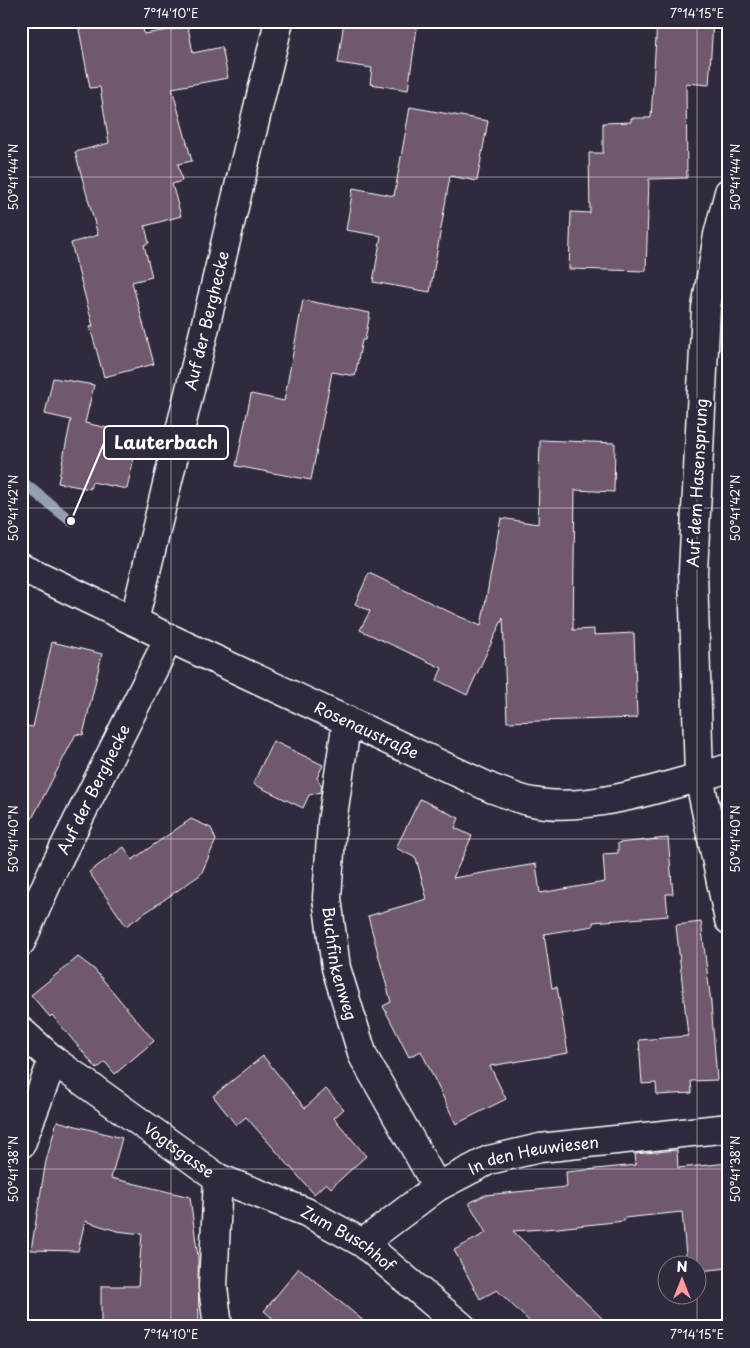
<svg xmlns="http://www.w3.org/2000/svg" width="750" height="1348" viewBox="0 0 750 1348" font-family="'Playpen Sans',sans-serif">
<style>
.lines{fill:none;stroke-linecap:round;stroke-linejoin:round}
.stream{stroke:#969eaf;stroke-width:11}
.building{fill:#6f596e;stroke:#fff}
.minor-casing{stroke:#fff;stroke-width:31}
.minor{stroke:#2f2a3d;stroke-width:28}
.ticks{fill:none;stroke:#fff;stroke-width:1;stroke-opacity:0.45}
.labels{text-anchor:middle;stroke-width:5;stroke-linejoin:round;paint-order:stroke}
.street-label{font-size:16px;fill:#fff;stroke:#2f2a3d}
.leader{fill:none;stroke:#fff;stroke-width:2}
.callout-dot{fill:#fff;stroke:#2f2a3d;stroke-width:2}
.callout{fill:#2f2a3d;stroke:#fff;stroke-width:2}
.callout-label{font-size:18px;text-anchor:middle;font-weight:bold;fill:#fff}
.neatline{fill:none;stroke:#fff;stroke-width:2}
.ticks-label{font-size:12px;text-anchor:middle;fill:#fff}
</style>
<rect width="100%" height="100%" fill="#2f2a3d"/>
<filter id="ink" filterUnits="userSpaceOnUse"><feTurbulence type="fractalNoise" baseFrequency=".02" numOctaves="2"/><feDisplacementMap in="SourceGraphic" scale="10" xChannelSelector="R" yChannelSelector="G"/><feConvolveMatrix kernelMatrix="1 2 1 2 8 2 1 2 1" color-interpolation-filters="sRGB"/></filter>
<g filter="url(#ink)">
<g class="lines">
<polyline class="stream" points="21,481 71,521"/>
</g>
<g class="building">
<polygon points="121,21 142,21 144,34 188,27 193,53 222,47 228,78 172,88 192,161 178,164 182,181 172,184 181,216 145,226 149,243 144,245 152,277 132,282 154,364 104,377 90,327 93,326 71,243 98,235 75,152 109,143 100,87 90,88 79,29"/>
<polygon points="344,21 418,21 408,90 370,84 372,68 338,63"/>
<polygon points="657,21 713,21 709,85 686,83 687,178 649,179 646,271 569,269 571,212 590,213 589,153 603,153 603,123 631,122 631,118 651,118"/>
<polygon points="410,107 488,121 477,181 450,176 430,292 373,282 381,236 346,230 353,188 394,196"/>
<polygon points="303,300 370,313 365,340 362,340 355,376 332,372 311,480 236,466 251,394 284,401"/>
<polygon points="53,378 94,385 85,423 139,435 127,489 92,482 90,489 58,483 71,420 45,414"/>
<polygon points="540,440 615,443 614,492 575,490 573,630 594,629 594,635 634,633 637,718 507,722 503,618 467,695 437,680 442,668 360,630 370,611 355,604 369,573 456,615 481,626 501,518 538,524"/>
<polygon points="52,642 102,654 83,735 76,734 21,840 21,725 33,727"/>
<polygon points="273,741 323,765 317,778 322,786 321,792 309,795 303,808 253,784"/>
<polygon points="420,799 459,818 455,828 472,836 453,878 536,864 540,893 605,882 603,854 618,853 618,843 668,838 673,894 666,894 668,916 593,922 593,926 544,934 552,988 557,987 568,1053 490,1066 506,1099 456,1124 421,1051 409,1057 383,1006 391,1002 368,916 427,899 416,858 396,848"/>
<polygon points="191,819 211,828 216,840 202,872 200,875 126,926 89,872 124,847 132,860"/>
<polygon points="701,922 711,1003 717,1080 691,1081 692,1093 657,1095 656,1083 642,1084 639,1040 688,1036 676,925"/>
<polygon points="78,957 94,969 154,1041 115,1074 105,1062 97,1069 52,1015 50,1017 31,995"/>
<polygon points="263,1056 305,1108 326,1089 344,1109 334,1118 366,1156 331,1188 326,1183 314,1194 246,1117 236,1125 213,1096"/>
<polygon points="57,1121 122,1138 111,1178 190,1197 198,1257 199,1327 101,1327 101,1286 138,1286 142,1234 117,1231 85,1221 78,1251 31,1250 46,1161"/>
<polygon points="677,1150 678,1168 729,1163 729,1268 698,1271 698,1266 687,1266 682,1212 624,1218 624,1221 558,1228 513,1231 611,1327 535,1327 497,1290 480,1299 454,1250 486,1233 469,1203 485,1195 567,1187 566,1172 636,1165 635,1154"/>
<polygon points="299,1268 371,1327 283,1327 264,1311"/>
</g>
<g class="lines">
<defs>
<g id="minor">
<polyline points="729,192 718,235 706,308 693,572 699,777 729,920"/>
<path id="s1" d="M21,567L169,638L493,789C506,793 519,800 533,802C587,814 675,784 729,768"/>
<path id="s2" d="M134,621L279,21"/>
<path id="s3" d="M347,720L332,822L327,898L336,968L363,1056L437,1187"/>
<path id="s4" d="M21,942L53,870L169,638"/>
<path id="s5" d="M21,1031L53,1060L218,1178L306,1212L363,1243L462,1327"/>
<polyline points="21,1144 53,1060"/>
<polyline points="218,1178 213,1287 218,1327"/>
<path id="s6" d="M363,1243L437,1187L489,1160L540,1148L729,1128"/>
</g>
</defs>
<use href="#minor" class="minor-casing"/>
<use href="#minor" class="minor"/>
</g>
</g>
<path class="ticks" d="M171,21V1327M697,21V1266M21,177H729M21,508H729M21,839H729M21,1169H729M697,1296V1327"/>
<g class="labels">
<g class="street-label">
<text dy="6" stroke="none"><textPath href="#s2" startOffset="309">Auf der Berghecke</textPath></text>
<text transform="translate(697 483) rotate(-87)" y="6">Auf dem Hasensprung</text>
<text dy="6" stroke="none"><textPath href="#s1" startOffset="382">Rosenaustraße</textPath></text>
<text dy="6" stroke="none"><textPath href="#s4" startOffset="169">Auf der Berghecke</textPath></text>
<text dy="6" stroke="none"><textPath href="#s3" startOffset="246">Buchfinkenweg</textPath></text>
<text dy="6" stroke="none"><textPath href="#s5" startOffset="198">Vogtsgasse</textPath></text>
<text dy="6" stroke="none"><textPath href="#s6" startOffset="196">In den Heuwiesen</textPath></text>
<text dy="6" stroke="none"><textPath href="#s5" startOffset="390">Zum Buschhof</textPath></text>
</g>
</g>
<path class="leader" d="M71 521L104 443"/>
<circle class="callout-dot" cx="71" cy="521" r="5"/>
<rect class="callout" x="104" y="426" width="124" height="33" rx="5"/>
<g class="callout-label">
<text x="166" y="449">Lauterbach</text>
</g>
<rect width="750" height="1348" fill="none" stroke="#2f2a3d" stroke-width="55"/>
<g transform="translate(682 1280)"><circle r="24" fill="#2f2a3d" stroke="#827f8b"/>
<path d="M0-4L9 19L0 12L-9 19Z" fill="#ff9aa2"/>
<text y="-8" font-size="14" font-weight="bold" text-anchor="middle" fill="#ffffff">N</text>
</g>
<rect x="28" y="28" width="694" height="1292" class="neatline"/>
<g class="ticks-label">
<text x="171" y="18">7°14'10"E</text>
<text x="697" y="18">7°14'15"E</text>
<text transform="translate(14 177) rotate(-90)" y="4">50°41'44"N</text>
<text transform="translate(736 177) rotate(-90)" y="4">50°41'44"N</text>
<text transform="translate(14 508) rotate(-90)" y="4">50°41'42"N</text>
<text transform="translate(736 508) rotate(-90)" y="4">50°41'42"N</text>
<text transform="translate(14 839) rotate(-90)" y="4">50°41'40"N</text>
<text transform="translate(736 839) rotate(-90)" y="4">50°41'40"N</text>
<text transform="translate(14 1169) rotate(-90)" y="4">50°41'38"N</text>
<text transform="translate(736 1169) rotate(-90)" y="4">50°41'38"N</text>
<text x="171" y="1339">7°14'10"E</text>
<text x="697" y="1339">7°14'15"E</text>
</g>
</svg>
